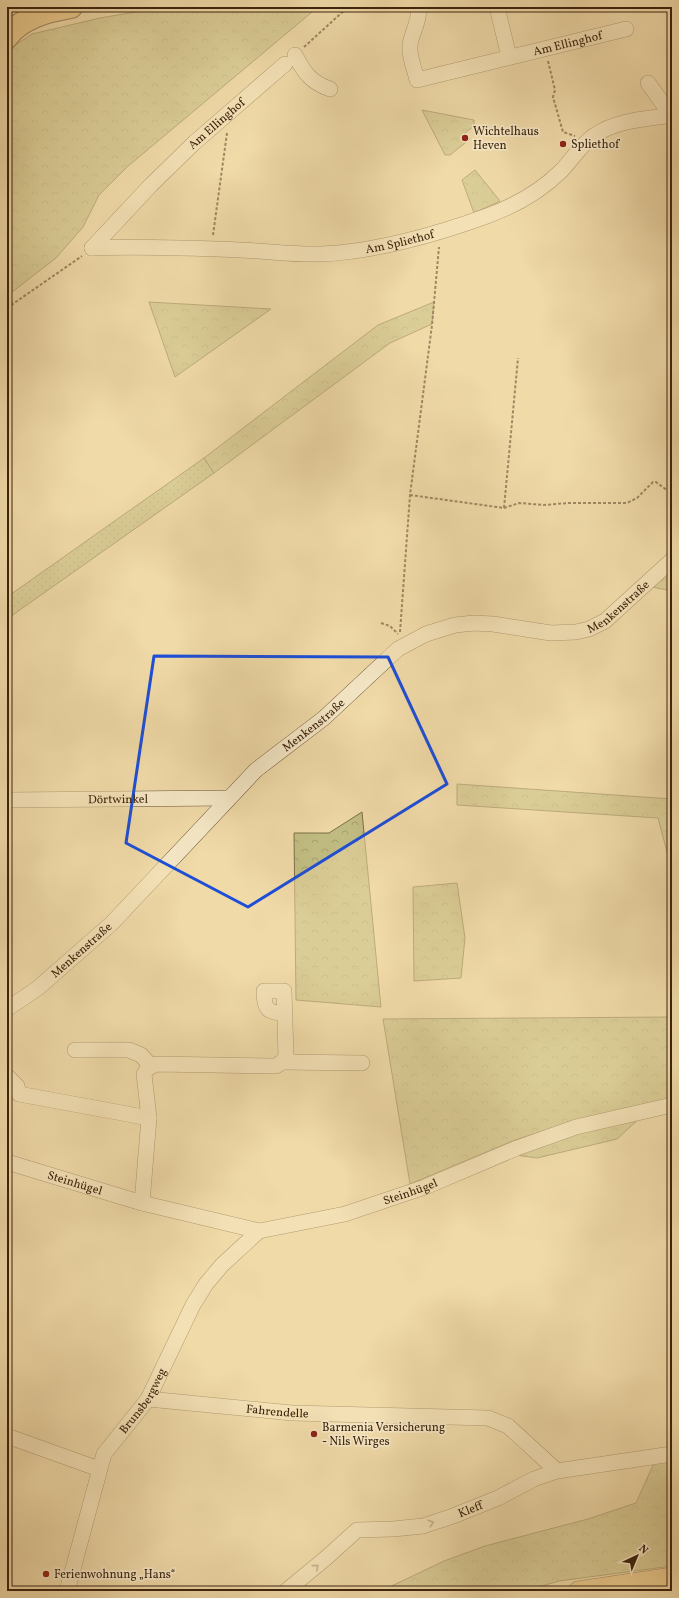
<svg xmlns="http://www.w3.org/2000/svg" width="679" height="1598" viewBox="0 0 679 1598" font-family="Vollkorn,serif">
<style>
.grass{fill:url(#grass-dots);stroke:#7e7048}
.forest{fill:url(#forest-crowns);stroke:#7e7048}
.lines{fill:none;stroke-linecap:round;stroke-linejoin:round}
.minor-casing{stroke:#695134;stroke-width:16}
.major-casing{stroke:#3c230d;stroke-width:20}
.highway-casing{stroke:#3c230d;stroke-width:24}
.path{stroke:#3c230d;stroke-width:2;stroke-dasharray:3 2;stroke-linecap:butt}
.minor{stroke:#f5e7c6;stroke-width:15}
.major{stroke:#e8bd74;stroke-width:19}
.highway{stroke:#e8bd74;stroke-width:22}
.oneway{stroke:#98856a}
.marked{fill:none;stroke:#1d4ed8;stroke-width:3;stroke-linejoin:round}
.poi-dot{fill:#8f2418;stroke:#f5e7c6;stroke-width:1.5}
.labels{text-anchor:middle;stroke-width:3.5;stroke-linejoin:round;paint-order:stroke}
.street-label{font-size:12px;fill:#3c230d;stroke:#f5e7c6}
.poi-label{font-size:12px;fill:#3c230d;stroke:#f5e7c6;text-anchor:start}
</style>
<defs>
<pattern id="grass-dots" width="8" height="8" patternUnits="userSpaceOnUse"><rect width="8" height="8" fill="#c1bd82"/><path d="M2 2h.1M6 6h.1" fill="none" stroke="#a7a26f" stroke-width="1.8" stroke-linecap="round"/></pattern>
<pattern id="forest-crowns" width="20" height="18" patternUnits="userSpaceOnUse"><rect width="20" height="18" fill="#c1bd82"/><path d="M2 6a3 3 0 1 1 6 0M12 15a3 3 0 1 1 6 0" fill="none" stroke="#a7a26f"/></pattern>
</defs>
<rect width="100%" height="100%" fill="#f0daa8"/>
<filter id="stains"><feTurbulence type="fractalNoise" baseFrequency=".005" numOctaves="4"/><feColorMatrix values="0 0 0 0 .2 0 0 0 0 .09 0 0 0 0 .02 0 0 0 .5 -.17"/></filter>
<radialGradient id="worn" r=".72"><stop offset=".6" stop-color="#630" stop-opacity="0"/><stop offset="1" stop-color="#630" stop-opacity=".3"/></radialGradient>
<polygon class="grass" points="204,458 214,473 7,619 7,597"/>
<g class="forest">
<polygon points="164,7 318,7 127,167 99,195 83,227 56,258 7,296 7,54 17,44 32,34 100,18"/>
<polygon points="422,110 474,120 474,126 465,133 470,139 450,155 445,155"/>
<polygon points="475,170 500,201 474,213 462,180"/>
<polygon points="149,302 271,309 175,377"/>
<polygon points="434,302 432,324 390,343 214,473 204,458 378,325"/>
<polygon points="672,567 672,591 652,587"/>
<polygon points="457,784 672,799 672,871 658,818 457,805"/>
<polygon points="362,812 381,1007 296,1000 294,833 329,833"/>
<polygon points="457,883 465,938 461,978 414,981 413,887"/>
<polygon points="672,1017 672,1098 575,1121 515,1140 410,1184 383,1019"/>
<polygon points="641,1117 617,1139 537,1158 515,1155 583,1132"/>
<polygon points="672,1459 672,1566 559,1581 525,1591 381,1591 444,1561 485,1546 588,1519 636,1503 654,1463"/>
</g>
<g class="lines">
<defs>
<g id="minor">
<path id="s1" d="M418,7C421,20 411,33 410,46C409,57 415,70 417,80L626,29"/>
<polyline points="497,7 509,57"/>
<path d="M295,55C304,72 310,82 330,89"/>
<polyline points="648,83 671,115"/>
<path id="s2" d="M92,248C142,246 191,248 240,250C267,251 295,255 321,254C374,252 438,234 487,216C514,206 540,192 561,171C572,160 581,144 595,135C617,120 646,119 672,115"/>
<path id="s3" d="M92,248L151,185L194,143L285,64"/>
<path id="s4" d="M7,800L228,798"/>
<path id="s5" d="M7,1009L38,988L112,923L256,770L324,718L398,649L426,634L455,625L474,623L493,624L551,633L576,632L589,629L605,621L672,560"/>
<polyline points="75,1050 129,1050 141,1055 151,1066"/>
<polyline points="282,1062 362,1063"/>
<polyline points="8,1077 17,1086 19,1094 149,1118"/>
<path id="s6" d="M7,1162L142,1203L259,1231L345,1214L425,1187L517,1148L576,1127L672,1105"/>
<path d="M142,1203L149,1118L144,1074L147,1069L156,1064L276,1066L282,1062L286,1056L284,991H264C264,1009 267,1013 285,1013"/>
<path id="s7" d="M148,1399L292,1413L488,1418L508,1426L557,1471"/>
<polyline points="7,1436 99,1469"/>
<path id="s8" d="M67,1591L104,1454L148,1399L193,1305L206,1284L222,1265L259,1231"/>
<path id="s9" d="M286,1591L326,1558L357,1530L393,1529L423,1526L453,1516L498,1498L534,1479L557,1471L672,1454"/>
</g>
<polyline id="major" points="578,1591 672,1577"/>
<path id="highway" d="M7,37C22,17 48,11 71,7"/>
</defs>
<use href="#minor" class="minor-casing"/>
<use href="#major" class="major-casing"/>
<use href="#highway" class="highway-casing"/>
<g class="path">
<polyline points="304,47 348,7"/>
<polyline points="548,61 555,90 553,97 563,132 575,136"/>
<polyline points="213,235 227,133"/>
<polyline points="7,308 82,256"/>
<polyline points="410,495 504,508 518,358"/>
<polyline points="504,508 519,503 544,505 568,503 627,503 637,498 653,482 656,482 672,494"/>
<polyline points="381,623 390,626 398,634"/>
<polyline points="400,632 410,495 432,325 439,247"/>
</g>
<use href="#minor" class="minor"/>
<use href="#major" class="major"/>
<use href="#highway" class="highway"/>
</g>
<defs><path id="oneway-chevron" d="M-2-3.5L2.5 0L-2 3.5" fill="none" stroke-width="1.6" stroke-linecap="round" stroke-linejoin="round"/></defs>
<g class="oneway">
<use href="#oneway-chevron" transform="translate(431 1523) rotate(-17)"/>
<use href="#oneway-chevron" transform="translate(316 1567) rotate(-40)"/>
</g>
<path d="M0 0H679V1598H0ZM154,656L388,657L447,784L248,907L126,843Z" fill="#f0daa8" fill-opacity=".55" fill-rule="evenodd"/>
<path class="marked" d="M154,656L388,657L447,784L248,907L126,843Z"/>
<g class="poi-dot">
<circle cx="465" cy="138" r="4"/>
<circle cx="563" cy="144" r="4"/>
<circle cx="314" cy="1434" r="4"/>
<circle cx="46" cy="1574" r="4"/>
</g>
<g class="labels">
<g class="street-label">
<text dy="4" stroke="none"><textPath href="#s1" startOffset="230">Am Ellinghof</textPath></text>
<text dy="4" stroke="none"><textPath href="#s3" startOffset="176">Am Ellinghof</textPath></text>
<text dy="4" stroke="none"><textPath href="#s2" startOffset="309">Am Spliethof</textPath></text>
<text dy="4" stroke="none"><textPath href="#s5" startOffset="767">Menkenstraße</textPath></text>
<text dy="4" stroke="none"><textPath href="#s5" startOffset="419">Menkenstraße</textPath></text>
<text dy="4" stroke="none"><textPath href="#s4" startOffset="111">Dörtwinkel</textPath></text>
<text dy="4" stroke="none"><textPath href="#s5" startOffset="95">Menkenstraße</textPath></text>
<text dy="4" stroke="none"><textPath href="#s6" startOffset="71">Steinhügel</textPath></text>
<text dy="4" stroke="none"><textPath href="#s6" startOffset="418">Steinhügel</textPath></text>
<text dy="4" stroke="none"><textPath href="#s8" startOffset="208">Brunsbergweg</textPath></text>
<text dy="4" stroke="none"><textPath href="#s7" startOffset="130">Fahrendelle</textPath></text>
<text dy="4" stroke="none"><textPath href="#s9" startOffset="210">Kleff</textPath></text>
</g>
<g class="poi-label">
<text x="473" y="135">Wichtelhaus<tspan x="473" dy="14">Heven</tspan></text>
<text x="571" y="148">Spliethof</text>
<text x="322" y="1431">Barmenia Versicherung<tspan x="322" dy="14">- Nils Wirges</tspan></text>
<text x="54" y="1578">Ferienwohnung „Hans“</text>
</g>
</g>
<rect width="679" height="1598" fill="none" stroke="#f0daa8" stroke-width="24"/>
<rect x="8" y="8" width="663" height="1582" fill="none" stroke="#3c230d" stroke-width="2"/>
<rect x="12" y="12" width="655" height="1574" fill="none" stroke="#3c230d"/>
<g transform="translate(637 1556) rotate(44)" stroke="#f5e7c6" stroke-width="3" paint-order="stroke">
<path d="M0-3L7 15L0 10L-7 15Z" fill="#3c230d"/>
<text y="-6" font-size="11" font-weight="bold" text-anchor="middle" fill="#3c230d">N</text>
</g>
<rect width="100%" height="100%" filter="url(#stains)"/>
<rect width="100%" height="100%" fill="url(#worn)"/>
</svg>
